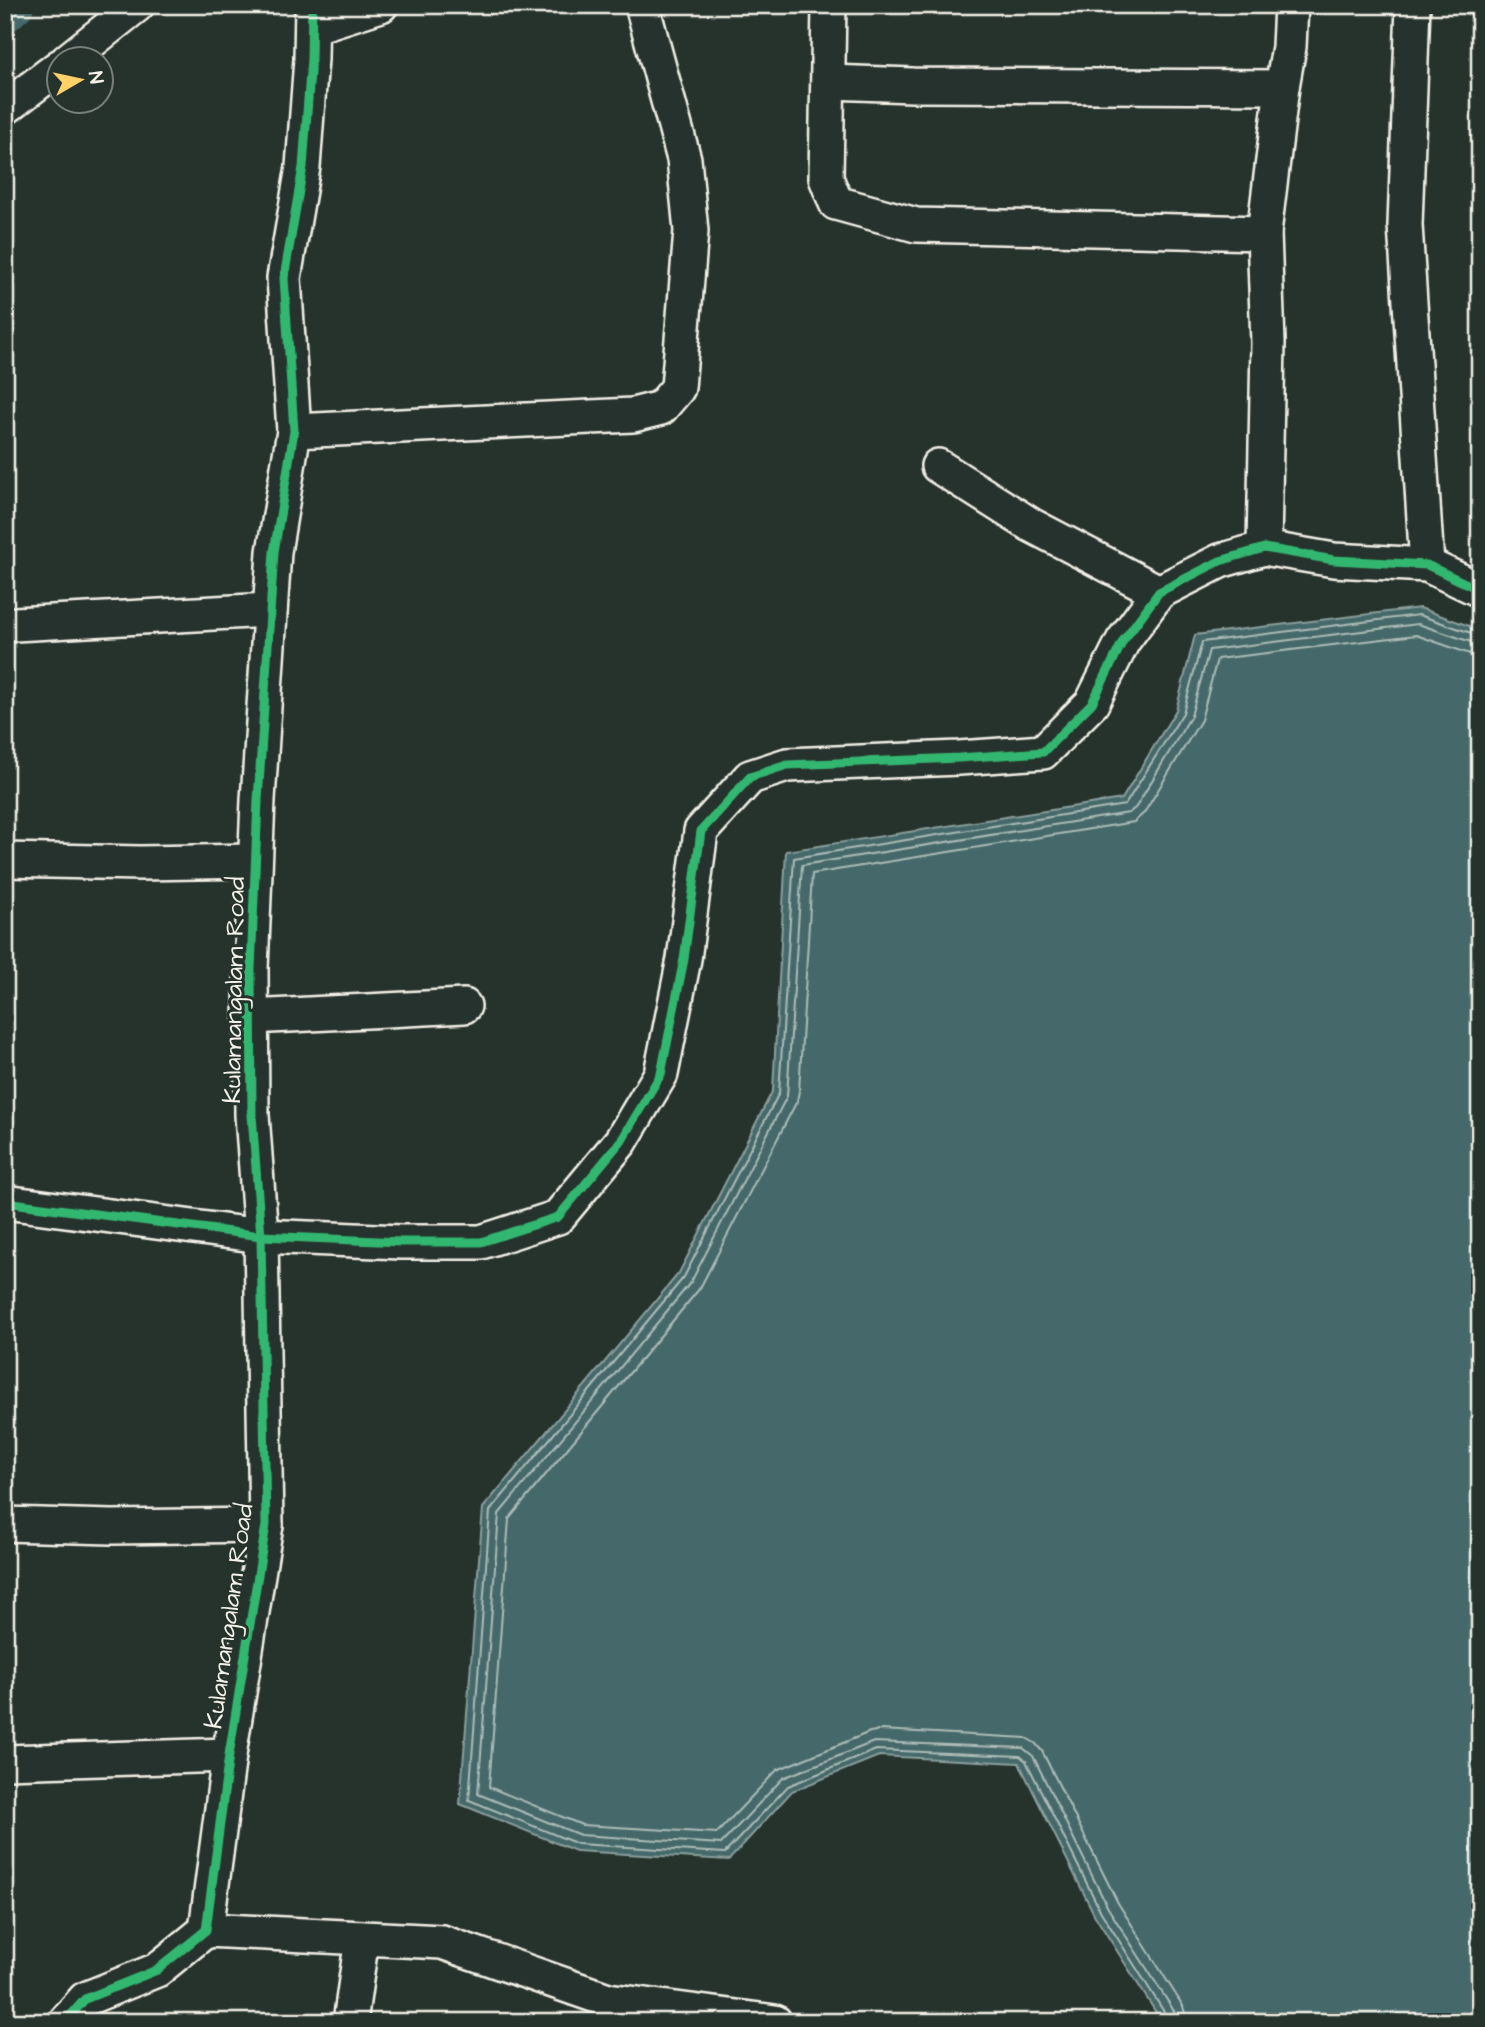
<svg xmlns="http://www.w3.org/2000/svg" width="1485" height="2027" viewBox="0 0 1485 2027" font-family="'Architects Daughter',sans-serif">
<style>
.water{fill:#45696b;stroke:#8b9f9d;stroke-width:2}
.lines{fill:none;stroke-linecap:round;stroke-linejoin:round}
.shore{stroke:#aebbb6;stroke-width:2}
.canal{stroke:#45696b;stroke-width:38}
.building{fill:#6d6556;stroke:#f4f1e8;stroke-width:2;filter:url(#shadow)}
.street-casing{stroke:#f4f1e8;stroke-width:38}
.street{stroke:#26332d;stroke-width:33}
.cycleway-casing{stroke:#26332d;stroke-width:13}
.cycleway{stroke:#33b770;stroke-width:9}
.labels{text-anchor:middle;stroke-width:6;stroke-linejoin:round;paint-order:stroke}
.street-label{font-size:26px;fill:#f4f1e8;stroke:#26332d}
</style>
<defs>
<filter id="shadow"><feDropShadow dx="-6" dy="6" stdDeviation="0" flood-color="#0009"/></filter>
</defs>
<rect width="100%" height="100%" fill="#26332d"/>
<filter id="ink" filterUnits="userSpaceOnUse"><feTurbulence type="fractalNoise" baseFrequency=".0143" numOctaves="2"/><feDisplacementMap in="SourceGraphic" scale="14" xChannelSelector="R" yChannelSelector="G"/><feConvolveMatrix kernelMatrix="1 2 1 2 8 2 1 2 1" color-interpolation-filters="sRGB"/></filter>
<g filter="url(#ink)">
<polygon class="water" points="1420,608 1480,630 1480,2022 1162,2022 1095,1916 1019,1763 879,1756 792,1791 729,1860 576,1851 460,1804 483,1508 679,1273 773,1090 786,851 1122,799 1176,710 1195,635"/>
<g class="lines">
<g class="shore">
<polyline points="1168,2022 1166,2015 1101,1912 1026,1761 1020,1756 876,1750 788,1786 725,1853 578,1844 469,1800 490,1511 684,1277 779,1093 794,858 1125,805 1183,713 1202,642 1419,615 1480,636"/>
<polyline points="1176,2022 1174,2011 1108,1908 1033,1756 1023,1748 874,1742 783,1778 721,1844 580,1835 478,1794 499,1514 691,1282 787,1096 802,865 1129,813 1136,807 1191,716 1209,650 1418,624 1480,645"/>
<polyline points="1187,2022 1183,2006 1118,1903 1042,1751 1035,1743 1026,1738 881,1730 870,1732 777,1770 717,1833 582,1825 489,1787 509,1519 700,1288 797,1101 799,1091 812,874 1134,822 1144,813 1201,720 1217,659 1416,635 1470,654 1480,656"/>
</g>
<polyline class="canal" points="5,14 15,5"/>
</g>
<polygon class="building" points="507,2017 508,2022 453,2021"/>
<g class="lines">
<defs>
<g id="street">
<polyline points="829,5 826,178 836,203 916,225 1264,233"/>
<polyline points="1413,5 1405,225 1427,565"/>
<polyline points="312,27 381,5"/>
<polyline points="68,60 137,5"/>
<polyline points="829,82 913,85 1282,87"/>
<polyline points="5,108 60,66"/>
<polyline points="294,431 633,415 661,408 678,388 691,231 684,159 642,5"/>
<polyline points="938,466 1031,525 1159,592"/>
<polyline points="1264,548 1268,343 1264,233 1282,87 1289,47 1291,5"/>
<polyline points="15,624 270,610"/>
<polyline points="5,860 140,863 255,861"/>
<polyline points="251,1017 464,1006"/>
<polyline points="5,1202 261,1236 401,1242 481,1242 558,1217 621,1141 661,1074 684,959 701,831 750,777 787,765 959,758 1043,752 1092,703 1123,641 1159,592 1220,561 1264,548 1334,560 1427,565 1480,590"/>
<polyline points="5,1524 112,1527 266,1525"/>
<polyline points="5,1762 229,1755"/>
<polyline points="206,1930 442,1942 608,2000 775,2022"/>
<polyline points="65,2022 85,1999 157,1970 206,1930 229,1755 266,1525 261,1236 252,1115 251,969 258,800 274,552 294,431 284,278 303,167 311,59 312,5"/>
<polyline points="350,2022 362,1938"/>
</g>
</defs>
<use href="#street" class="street-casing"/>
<use href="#street" class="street"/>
<defs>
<g id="cycleway">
<polyline points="5,1202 261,1236 401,1242 481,1242 558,1217 621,1141 661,1074 684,959 701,831 750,777 787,765 959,758 1043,752 1092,703 1123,641 1159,592 1220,561 1264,548 1334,560 1427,565 1480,590"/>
<polyline points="65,2022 85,1999 157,1970 206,1930 229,1755 266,1525 261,1236 252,1115 251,969 258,800 274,552 294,431 284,278 303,167 311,59 312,5"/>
</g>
</defs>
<use href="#cycleway" class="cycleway-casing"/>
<use href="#cycleway" class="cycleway"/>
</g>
</g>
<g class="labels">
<g class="street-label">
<text transform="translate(233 990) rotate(-89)" y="9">Kulamangalam Road</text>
<text transform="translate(228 1616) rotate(-82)" y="9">Kulamangalam Road</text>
</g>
</g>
<rect width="1485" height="2027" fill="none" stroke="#26332d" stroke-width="28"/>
<rect x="14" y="14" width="1457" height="1999" fill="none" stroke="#f4f1e8" stroke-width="2.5" filter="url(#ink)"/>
<g transform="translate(80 80) rotate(81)"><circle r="33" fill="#26332d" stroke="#787f78" stroke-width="2"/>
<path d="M0-5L12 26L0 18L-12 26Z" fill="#ffd166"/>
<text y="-10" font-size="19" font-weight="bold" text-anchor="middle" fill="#f4f1e8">N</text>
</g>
</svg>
